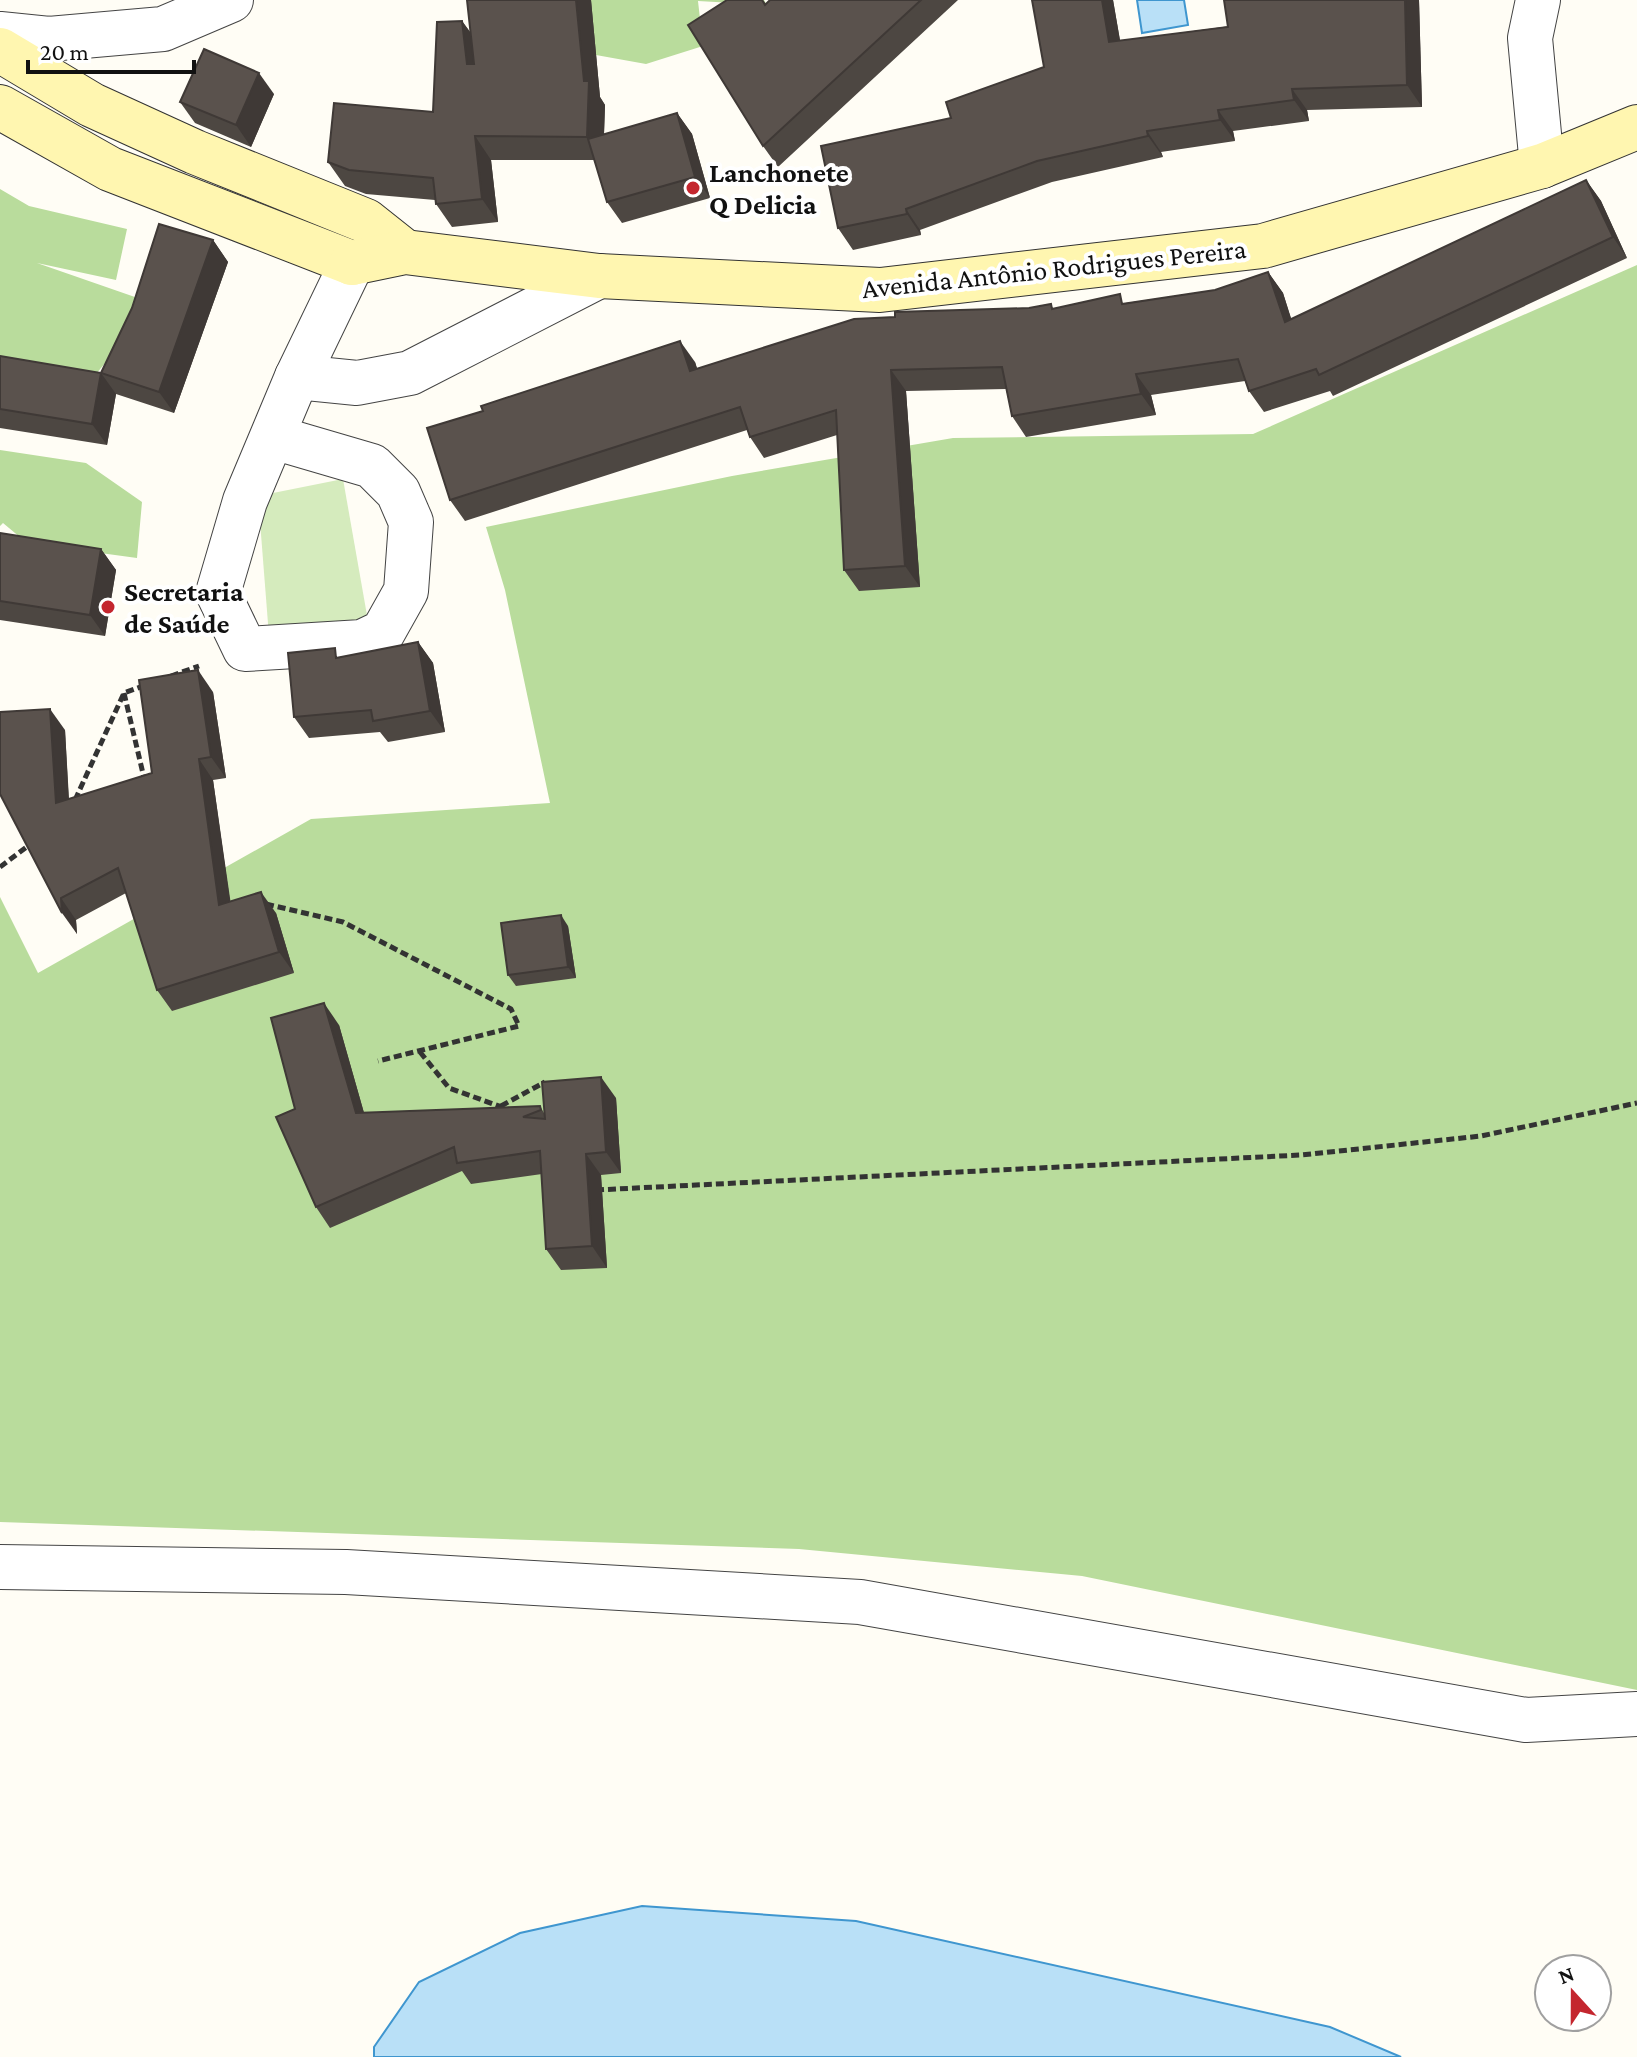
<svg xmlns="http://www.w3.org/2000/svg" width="1637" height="2057" viewBox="0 0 1637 2057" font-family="'Crimson Pro',serif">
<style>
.green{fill:#d5ebbd}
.forest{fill:#b9dc9c}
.water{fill:#b9e0f7;stroke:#3f96cf;stroke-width:2}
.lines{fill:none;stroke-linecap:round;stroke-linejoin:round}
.street-casing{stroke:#444;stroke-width:46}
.secondary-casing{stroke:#333;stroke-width:46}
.path{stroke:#333;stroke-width:5;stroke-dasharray:8 4;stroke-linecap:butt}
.street{stroke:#fff;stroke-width:44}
.secondary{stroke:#fff6b0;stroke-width:44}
.wall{fill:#4d4742}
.shaded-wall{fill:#3f3936}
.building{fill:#5a524d;stroke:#3f3936;stroke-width:2}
.poi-dot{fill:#c4262e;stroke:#fff;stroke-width:3}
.labels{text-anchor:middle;stroke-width:8;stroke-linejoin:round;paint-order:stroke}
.poi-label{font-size:28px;font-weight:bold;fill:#111;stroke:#fff;text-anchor:start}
.street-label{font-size:28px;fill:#111;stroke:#fff}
</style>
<rect width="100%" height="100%" fill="#fffdf5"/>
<polygon class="green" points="343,479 368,621 269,636 258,496"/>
<g class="forest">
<polygon points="554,0 764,0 767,5 698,1 703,46 646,64 596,55"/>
<polygon points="0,189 29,206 127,229 116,280 37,263 155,304 90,381 0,360"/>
<polygon points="1637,265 1637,1690 1082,1576 799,1549 0,1522 0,897 38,973 311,819 550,803 505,590 486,527 732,476 953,438 1253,434"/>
<polygon points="0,450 86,463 142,502 137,558 27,543 3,523 0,526"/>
</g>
<g class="water">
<polygon points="1137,0 1184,0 1188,25 1142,33"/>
<polygon points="642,1906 856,1921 1330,2027 1401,2057 374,2057 374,2047 419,1982 520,1933"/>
</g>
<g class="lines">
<defs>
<g id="street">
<polyline points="1538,0 1530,38 1542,166"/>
<polyline points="0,34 49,39 163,29 231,0"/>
<polyline points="297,377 357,383 410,373 599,276"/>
<polyline points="273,437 372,466 398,492 411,522 406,591 383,632 362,642 245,649 218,593 245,501 297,377 352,263"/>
<polyline points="0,1567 346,1572 860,1602 1526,1720 1637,1714"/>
</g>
<g id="secondary">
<polyline points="0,50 92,105 195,152 366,221 405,252"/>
<polyline points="0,107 110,169 352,263"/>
<polyline points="352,263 405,252 599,276 880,290 1263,246 1542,166 1637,127"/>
</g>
</defs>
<use href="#street" class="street-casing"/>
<use href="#secondary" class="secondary-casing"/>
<g class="path">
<polyline points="171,676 199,666"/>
<polyline points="124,693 145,782"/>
<polyline points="75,800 124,693 143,686"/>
<polyline points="0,867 32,843"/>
<polyline points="266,904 343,922 511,1009 519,1026 378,1061"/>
<polyline points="420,1052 449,1088 510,1110"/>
<polyline points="501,1106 545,1082"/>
<polyline points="596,1190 1301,1155 1481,1136 1637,1103"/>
</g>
<use href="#street" class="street"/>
<use href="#secondary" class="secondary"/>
</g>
<g class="wall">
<polygon points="467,0 591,0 600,97 605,105 604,135 677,113 692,134 710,198 622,223 607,202 595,160 491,160 498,222 452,227 436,204 435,200 366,194 345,186 328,162 433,112 462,21 471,33"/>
<polygon points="727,0 763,0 766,4 770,0 958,0 778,167 763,146"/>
<polygon points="1032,0 1113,0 1120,41 1419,0 1422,107 1307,110 1309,121 1233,131 1235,141 1161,152 1163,157 1052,182 920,230 921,235 853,250 838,228 951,118 1044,67"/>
<polygon points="274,94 251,147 195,123 180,102"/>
<polygon points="1586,180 1601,201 1627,258 1333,396 1330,391 1264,412 1249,391 1245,381 1151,395 1156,415 1026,437 1012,416 1006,389 906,391 920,587 859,591 844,570 837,435 764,458 750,437 747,430 465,521 450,500 695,362 697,369 1055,308 1126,303 1215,290 1268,272 1283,293 1291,319"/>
<polygon points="213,240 228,262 174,413 116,394 107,445 0,428 0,356 101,373 132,308"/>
<polygon points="0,533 101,549 116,570 105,636 0,620"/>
<polygon points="418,642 433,663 445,732 388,742 380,732 309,738 294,717 341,657"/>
<polygon points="213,692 226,778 213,780 230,902 276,913 294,973 172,1011 157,990 126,893 76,920 77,934 0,794 65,730 69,799 152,773"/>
<polygon points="568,926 576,978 516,986 508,975"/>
<polygon points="339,1025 364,1113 540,1106 544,1113 616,1098 621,1173 601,1175 607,1268 561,1270 546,1249 542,1174 471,1184 462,1171 330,1228 316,1207 295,1109"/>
</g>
<g class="shaded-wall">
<polygon points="576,0 591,0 600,97 605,105 603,161 587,137 584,81"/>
<polygon points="1102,0 1113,0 1124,63 1109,42"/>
<polygon points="1405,0 1419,0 1422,107 1407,85"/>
<polygon points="462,21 479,45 483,87 467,64"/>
<polygon points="259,73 274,94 251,147 236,125"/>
<polygon points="1292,89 1307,110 1309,121 1294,100"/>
<polygon points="1218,110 1233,131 1235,141 1220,120"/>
<polygon points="677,113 692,134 710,198 695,177"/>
<polygon points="1147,131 1161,152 1163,157 1148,136"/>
<polygon points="475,136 491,160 498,222 482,199"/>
<polygon points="1586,180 1601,201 1627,258 1613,237"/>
<polygon points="906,209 920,230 921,235 907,214"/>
<polygon points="213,240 228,262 174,413 159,392"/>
<polygon points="1268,272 1283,293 1299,343 1285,322"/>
<polygon points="680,341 695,362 705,392 690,371"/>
<polygon points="891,370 906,391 920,587 905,566"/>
<polygon points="101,373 116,394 107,445 92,424"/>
<polygon points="1136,374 1151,395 1156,415 1141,394"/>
<polygon points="101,549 116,570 105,636 90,615"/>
<polygon points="418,642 433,663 445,732 430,711"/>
<polygon points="198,670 213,692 226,778 211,757"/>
<polygon points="50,709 65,730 70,824 56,803"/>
<polygon points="199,759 213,780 234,926 219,905"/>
<polygon points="261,892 276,913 294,973 279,952"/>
<polygon points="61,898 76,920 77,934 62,913"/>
<polygon points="561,915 568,926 576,978 568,967"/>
<polygon points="324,1003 339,1025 370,1134 356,1113"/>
<polygon points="601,1077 616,1098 621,1173 606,1152"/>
<polygon points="586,1154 601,1175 607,1268 592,1246"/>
</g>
<g class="building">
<polygon points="467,0 576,0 584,81 589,81 587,137 475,136 482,199 436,204 433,178 349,170 328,162 334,103 433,112 437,22 462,21 467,64 474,64"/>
<polygon points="727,0 762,0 765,5 770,0 921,0 763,146 688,25"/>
<polygon points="1032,0 1102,0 1109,42 1228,27 1224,0 1405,0 1407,85 1292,89 1294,100 1218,110 1220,120 1147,131 1148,136 1037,161 906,209 907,214 838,228 821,146 951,118 946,102 1044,67"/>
<polygon points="204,49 259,73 236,125 180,102"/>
<polygon points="677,113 695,177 607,202 588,139"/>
<polygon points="1586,180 1613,237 1319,375 1316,369 1249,391 1238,359 1136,374 1141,394 1012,416 1002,367 891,370 905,566 844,570 836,410 750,437 740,407 450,500 427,428 483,411 481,406 680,341 690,371 854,319 895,317 895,312 1029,308 1051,304 1052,309 1120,294 1122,304 1215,290 1268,272 1285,322"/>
<polygon points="159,224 213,240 159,392 101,373 132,308"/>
<polygon points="0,356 101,373 92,424 0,409"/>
<polygon points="0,533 101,549 90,615 0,601"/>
<polygon points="418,642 430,711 373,721 371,710 294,717 288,653 335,648 336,658"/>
<polygon points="198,670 211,757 199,759 219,905 261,892 279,952 157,990 118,868 61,898 62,913 0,794 0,712 50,709 56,803 152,773 139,680"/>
<polygon points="561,915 568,967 508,975 501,923"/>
<polygon points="324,1003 356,1113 540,1106 541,1110 523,1117 545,1119 542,1082 601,1077 606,1152 586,1154 592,1246 546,1249 540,1151 457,1163 454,1147 316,1207 276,1117 295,1109 271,1018"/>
</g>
<g class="poi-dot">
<circle cx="693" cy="188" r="8"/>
<circle cx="108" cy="607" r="8"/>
</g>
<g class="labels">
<g class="poi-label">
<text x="709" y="182">Lanchonete<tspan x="709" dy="32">Q Delicia</tspan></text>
<text x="124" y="601">Secretaria<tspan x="124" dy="32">de Saúde</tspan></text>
</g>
<g class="street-label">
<text transform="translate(1054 268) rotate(-6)" y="10">Avenida Antônio Rodrigues Pereira</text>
</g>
</g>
<g transform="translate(1573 1993) rotate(339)"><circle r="38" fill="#ffffff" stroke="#a0a0a0" stroke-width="2"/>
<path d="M0-6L14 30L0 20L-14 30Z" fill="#c4262e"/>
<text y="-12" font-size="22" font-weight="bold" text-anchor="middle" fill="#111111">N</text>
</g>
<path d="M28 60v12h166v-12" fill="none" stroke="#111111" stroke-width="4"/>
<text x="40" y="60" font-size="24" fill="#111111" stroke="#ffffff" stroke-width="6" paint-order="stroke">20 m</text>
</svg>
